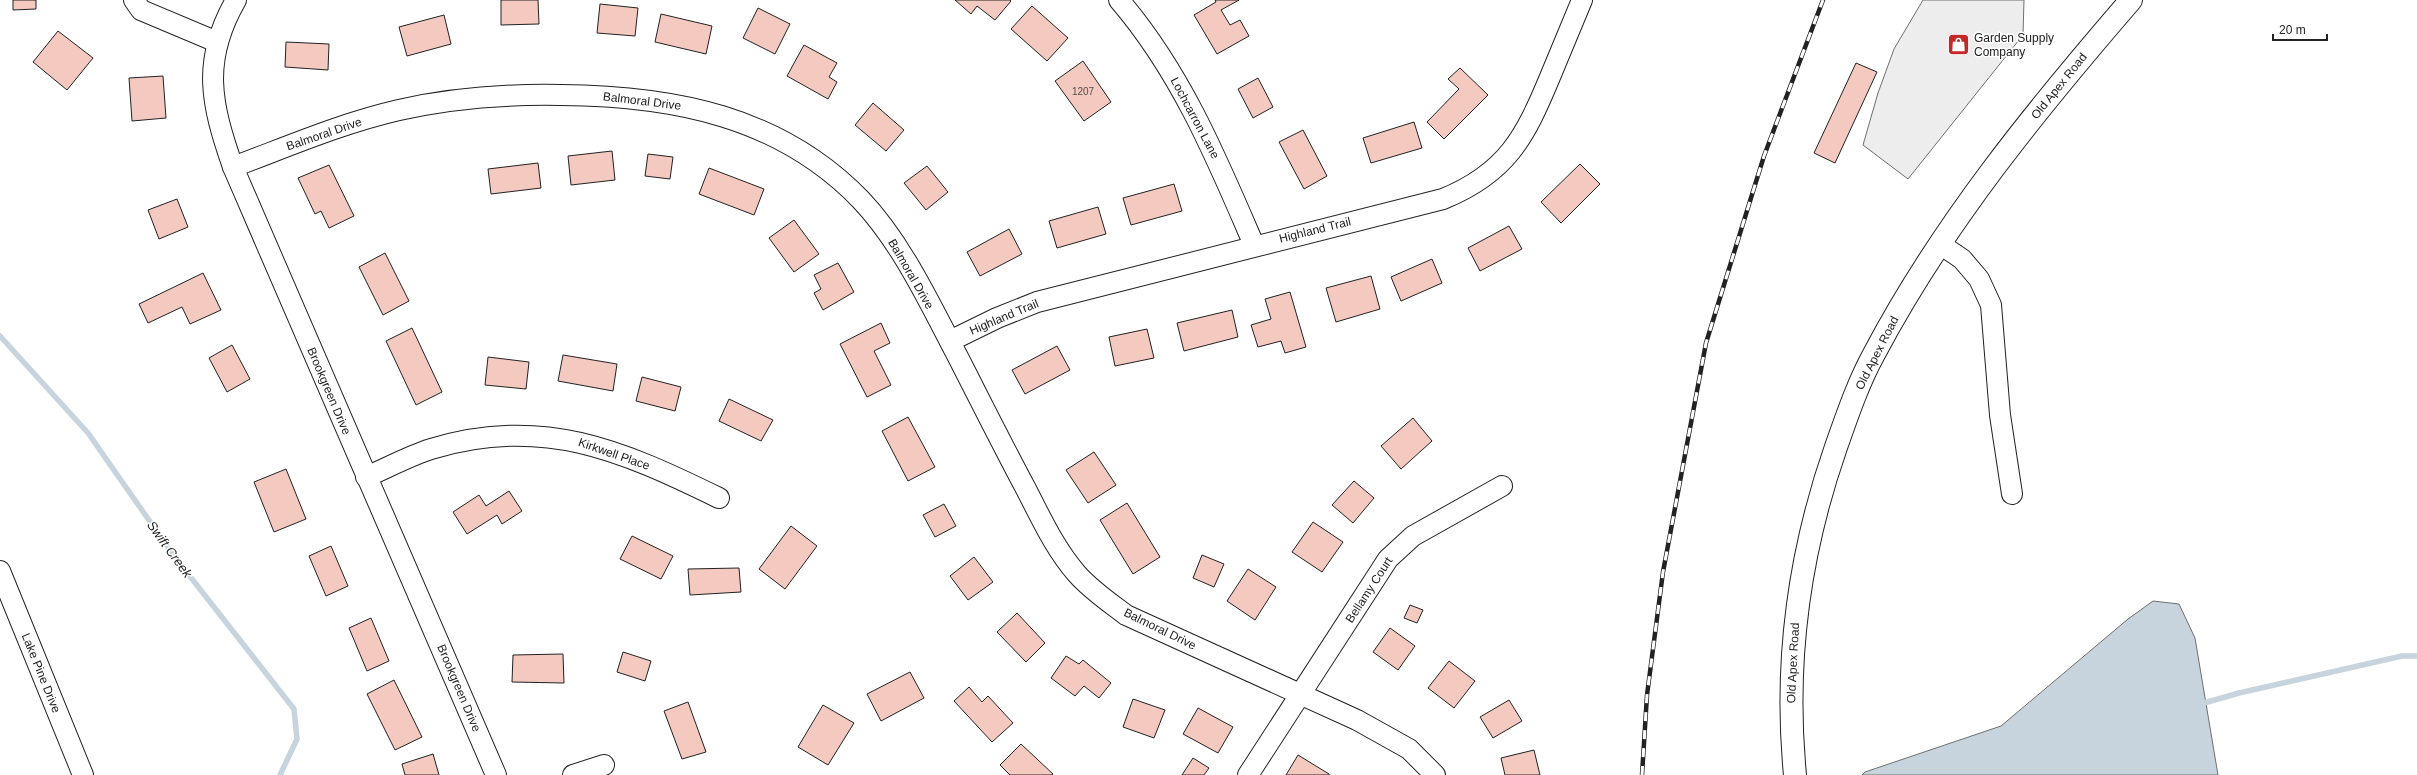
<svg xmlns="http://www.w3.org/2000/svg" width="2417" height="775" viewBox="0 0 2417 775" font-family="Helvetica,sans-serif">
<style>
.parking{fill:#ededed;stroke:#6f6f6f}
.water{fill:#c7d3dd;stroke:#6f6f6f}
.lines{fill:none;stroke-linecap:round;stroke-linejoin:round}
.stream{stroke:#c7d3dd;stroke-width:5.5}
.building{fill:#f3c9c0;stroke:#222}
.minor-casing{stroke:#222;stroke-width:22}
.major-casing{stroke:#222;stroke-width:24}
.minor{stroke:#fff;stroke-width:20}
.major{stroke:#fff;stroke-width:22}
.rail-casing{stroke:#222;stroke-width:4.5}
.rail{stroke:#fff;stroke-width:3;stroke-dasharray:9;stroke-linecap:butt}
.labels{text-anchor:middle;stroke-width:3;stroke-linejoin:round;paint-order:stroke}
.number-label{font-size:10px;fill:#564c4a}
.poi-label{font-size:12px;fill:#222;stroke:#fff;text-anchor:start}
.street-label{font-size:12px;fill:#222;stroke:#fff}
.water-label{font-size:13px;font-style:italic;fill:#222;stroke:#fff}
</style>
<rect width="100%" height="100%" fill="#fff"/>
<polygon class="parking" points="1923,0 2024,0 2023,35 1908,179 1863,145 1878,93 1894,49"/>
<polygon class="water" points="2153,601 2179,604 2195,638 2218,775 1862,775 1865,772 2001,726 2128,619"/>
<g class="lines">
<g class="stream">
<polyline points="0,336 88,433 174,556 294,709 297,739 280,775"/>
<polyline points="2204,703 2239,693 2402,656 2417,656"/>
</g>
</g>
<g class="building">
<polygon points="13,0 36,0 36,9 13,10"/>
<polygon points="501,0 538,0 539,24 501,25"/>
<polygon points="955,0 1010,0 1011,1 995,20 977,6 971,14"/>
<polygon points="1215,0 1239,0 1221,10 1230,25 1240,20 1249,36 1217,54 1194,15 1216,2"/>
<polygon points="600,4 638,8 635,36 597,33"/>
<polygon points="1032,6 1068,38 1047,61 1011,29"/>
<polygon points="758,8 790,24 775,54 743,38"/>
<polygon points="661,14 712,26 706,54 655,42"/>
<polygon points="444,15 451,44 407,56 399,27"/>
<polygon points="58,31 93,58 67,90 33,62"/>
<polygon points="286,42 329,44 328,70 285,67"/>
<polygon points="804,45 837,63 829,77 837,82 828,99 787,76"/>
<polygon points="1083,61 1111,102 1084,121 1055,81"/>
<polygon points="1856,63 1877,72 1835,163 1814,153"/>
<polygon points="1460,68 1488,95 1444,139 1427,122 1459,89 1448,79"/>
<polygon points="163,76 166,118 132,121 129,78"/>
<polygon points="1258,78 1273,107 1253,118 1238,89"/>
<polygon points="873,103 904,130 886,151 855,125"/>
<polygon points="1414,122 1422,148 1371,163 1363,138"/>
<polygon points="1303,130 1327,176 1304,189 1279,142"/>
<polygon points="612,151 615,180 571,185 568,156"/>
<polygon points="648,154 673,157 670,179 645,176"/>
<polygon points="538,163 541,188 491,194 488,169"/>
<polygon points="1580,164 1600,184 1561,223 1541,202"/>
<polygon points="329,165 354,216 329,228 321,211 315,214 298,178"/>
<polygon points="927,166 948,192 926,210 904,183"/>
<polygon points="709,168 764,189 754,215 699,194"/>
<polygon points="1174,184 1182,211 1131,225 1123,198"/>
<polygon points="177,199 188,227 159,239 148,210"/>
<polygon points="1098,207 1106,234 1057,248 1049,221"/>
<polygon points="794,220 819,254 794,272 769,238"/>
<polygon points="1509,226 1522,249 1480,271 1468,248"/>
<polygon points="1009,229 1022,254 980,276 967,252"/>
<polygon points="385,253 409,301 383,315 359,267"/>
<polygon points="1432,259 1442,283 1401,301 1391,277"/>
<polygon points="838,263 854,292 823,310 814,293 821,289 814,275"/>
<polygon points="203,273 221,310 190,324 182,307 148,323 139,304"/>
<polygon points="1371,276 1380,309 1336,322 1326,288"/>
<polygon points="1290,292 1306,347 1285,353 1281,341 1258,347 1251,325 1271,319 1265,299"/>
<polygon points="1232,310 1238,337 1184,351 1177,323"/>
<polygon points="881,323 890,343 874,351 891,385 867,397 840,344"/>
<polygon points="412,328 442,392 416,405 386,341"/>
<polygon points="1147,329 1154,358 1115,366 1109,337"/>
<polygon points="232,345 250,379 227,392 209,358"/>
<polygon points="1057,346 1070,370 1025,394 1012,370"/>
<polygon points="563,355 617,364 613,391 558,381"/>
<polygon points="488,357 529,362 526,389 485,385"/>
<polygon points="642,377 681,387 675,411 636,401"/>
<polygon points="729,399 773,420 761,441 719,421"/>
<polygon points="908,417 935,467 908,481 882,431"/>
<polygon points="1413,418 1432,441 1401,469 1381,446"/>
<polygon points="1094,452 1116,485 1088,503 1066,470"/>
<polygon points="286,469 306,519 274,532 254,482"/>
<polygon points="1354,481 1374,498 1353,523 1332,505"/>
<polygon points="509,491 522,511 502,524 497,515 467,534 453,512 479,495 486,506"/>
<polygon points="1127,503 1160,557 1133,574 1100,520"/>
<polygon points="944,504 956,526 935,537 923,515"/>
<polygon points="1313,522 1343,542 1322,572 1292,552"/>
<polygon points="791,526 817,546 785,589 759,569"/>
<polygon points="632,536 673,556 661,579 620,559"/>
<polygon points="331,546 348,586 326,596 309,556"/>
<polygon points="1202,555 1224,564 1214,587 1193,578"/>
<polygon points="974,557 993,582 968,600 950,576"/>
<polygon points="739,568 741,592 690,595 688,569"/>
<polygon points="1248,569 1276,587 1255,620 1227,601"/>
<polygon points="1410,605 1423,610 1417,623 1404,618"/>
<polygon points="1017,613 1045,643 1026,662 997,632"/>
<polygon points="371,618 389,661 367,671 349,628"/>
<polygon points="1390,628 1415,646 1398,670 1373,652"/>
<polygon points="623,652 651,661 645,681 617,672"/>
<polygon points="563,654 564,683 512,682 513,655"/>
<polygon points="1066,656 1079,664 1083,660 1111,683 1099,698 1084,686 1075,696 1051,678"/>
<polygon points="1449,661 1475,681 1454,708 1428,688"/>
<polygon points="910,672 924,698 881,721 867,694"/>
<polygon points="394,680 422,737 395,750 367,694"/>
<polygon points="969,687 982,702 988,696 1013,723 992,742 954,701"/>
<polygon points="1133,699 1165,710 1154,738 1123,727"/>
<polygon points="1509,700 1522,721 1493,738 1480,717"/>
<polygon points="688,702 706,752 682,759 664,711"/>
<polygon points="823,705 854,723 828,765 798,747"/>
<polygon points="1198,708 1233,727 1218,753 1183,734"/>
<polygon points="1021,744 1053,774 1052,775 1010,775 1000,765"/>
<polygon points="1534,750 1540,775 1505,775 1501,758"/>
<polygon points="433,754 439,775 405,775 402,764"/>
<polygon points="1298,755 1329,774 1329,775 1286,775"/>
<polygon points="1193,758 1209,768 1204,775 1182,775"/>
</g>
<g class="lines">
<defs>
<g id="minor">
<polyline points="134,0 141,10 217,42"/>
<path d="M236,0C201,61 211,104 233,167L496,775"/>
<path d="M1119,0C1181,72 1217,159 1254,245"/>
<path d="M233,167C287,147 342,123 399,110C452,98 507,94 561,95C673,96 780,116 861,200C902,243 931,306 959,359C981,402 1003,446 1026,489C1041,518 1055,549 1077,574C1091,590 1109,602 1126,615L1357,720L1409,749L1435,775"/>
<polyline points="1940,244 1962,259 1979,279 1991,305 2000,415 2012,494"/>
<path d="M950,341L997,318L1037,302L1443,199C1507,173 1525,137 1550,77C1561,51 1571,26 1582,0"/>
<path d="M366,477C387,468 409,456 431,449C541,415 621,450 719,498"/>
<polyline points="0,571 83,775"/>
<polyline points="573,775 604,765"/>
<polyline points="1248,775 1388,559 1413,536 1502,486"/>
</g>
<path id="major" d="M1795,775C1784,663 1799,553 1836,447C1847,416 1858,383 1874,354C1942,225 2036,110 2131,0"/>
</defs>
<use href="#minor" class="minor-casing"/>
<use href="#major" class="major-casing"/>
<use href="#minor" class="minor"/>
<use href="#major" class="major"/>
<defs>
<polyline id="rail" points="1642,775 1647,695 1663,572 1706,343 1764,156 1823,0"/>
</defs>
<use href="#rail" class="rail-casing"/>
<use href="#rail" class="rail"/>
</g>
<defs>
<symbol id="shop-square" viewBox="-11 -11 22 22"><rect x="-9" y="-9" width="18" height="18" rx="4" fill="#c62828" stroke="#fff"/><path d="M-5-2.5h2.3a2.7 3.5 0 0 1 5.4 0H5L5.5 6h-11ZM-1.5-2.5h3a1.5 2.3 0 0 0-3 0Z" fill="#fff"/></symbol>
</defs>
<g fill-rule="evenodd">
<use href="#shop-square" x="1946" y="32" width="25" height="25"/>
</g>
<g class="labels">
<g class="number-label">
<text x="1083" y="95">1207</text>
</g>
<g class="poi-label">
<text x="1974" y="42">Garden Supply<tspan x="1974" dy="14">Company</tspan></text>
</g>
<g class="street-label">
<text transform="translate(2059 86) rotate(-51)" y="4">Old Apex Road</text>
<text transform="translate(642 101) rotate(7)" y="4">Balmoral Drive</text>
<text transform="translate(1195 118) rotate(62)" y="4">Lochcarron Lane</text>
<text transform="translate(324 134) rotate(-19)" y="4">Balmoral Drive</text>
<text transform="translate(1315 230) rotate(-14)" y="4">Highland Trail</text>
<text transform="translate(911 274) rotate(60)" y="4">Balmoral Drive</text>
<text transform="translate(1004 317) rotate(-23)" y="4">Highland Trail</text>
<text transform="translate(1877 353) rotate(-63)" y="4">Old Apex Road</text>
<text transform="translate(329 391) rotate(67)" y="4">Brookgreen Drive</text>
<text transform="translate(614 454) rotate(19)" y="4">Kirkwell Place</text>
<text transform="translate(1369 590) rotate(-57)" y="4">Bellamy Court</text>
<text transform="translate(1160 629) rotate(26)" y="4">Balmoral Drive</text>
<text transform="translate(1793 663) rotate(-87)" y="4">Old Apex Road</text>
<text transform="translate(41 673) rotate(68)" y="4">Lake Pine Drive</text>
<text transform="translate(459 688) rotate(67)" y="4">Brookgreen Drive</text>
</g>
<g class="water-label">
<text transform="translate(170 549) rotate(54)" y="5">Swift Creek</text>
</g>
</g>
<path d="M2273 34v6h54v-6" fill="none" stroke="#222222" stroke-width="2"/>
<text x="2279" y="34" font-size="12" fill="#222222" stroke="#ffffff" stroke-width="3" paint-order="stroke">20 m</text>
</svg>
